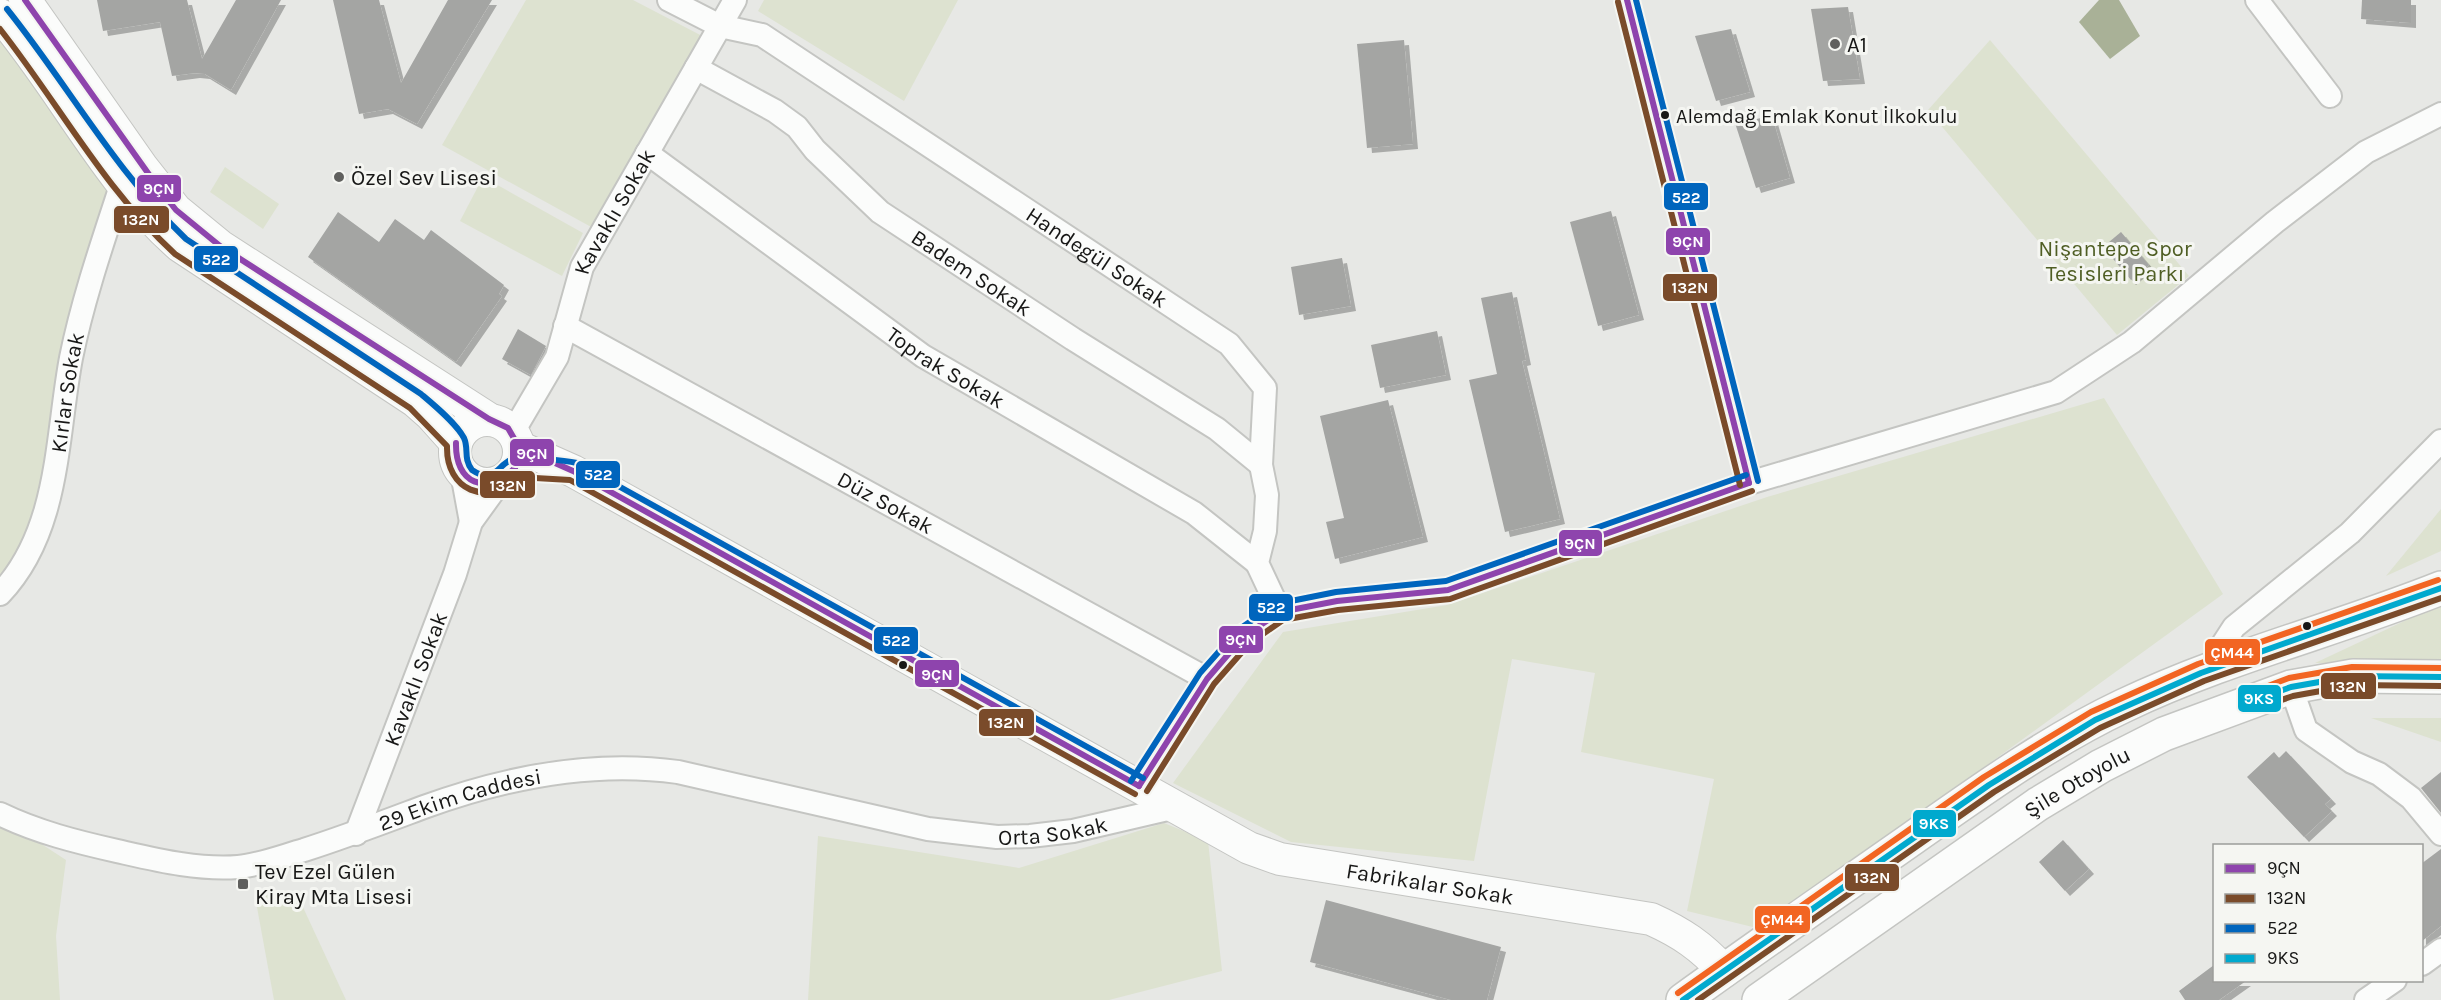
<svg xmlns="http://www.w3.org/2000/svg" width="2441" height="1000" viewBox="0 0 2441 1000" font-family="Karla,sans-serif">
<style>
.green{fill:#dde2d0}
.water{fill:#a9b197}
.building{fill:#a4a5a3;filter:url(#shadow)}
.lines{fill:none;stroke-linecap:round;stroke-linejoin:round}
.street-casing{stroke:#c4c5c2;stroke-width:26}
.secondary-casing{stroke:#c4c5c2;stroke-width:34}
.highway-casing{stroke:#c4c5c2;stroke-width:36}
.street{stroke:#fbfcfb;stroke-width:22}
.secondary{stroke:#fbfcfb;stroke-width:32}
.highway{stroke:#fbfcfb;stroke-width:33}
.bus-1-casing{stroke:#f5f6f2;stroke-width:10}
.bus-2-casing{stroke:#f5f6f2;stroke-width:10}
.bus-3-casing{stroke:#f5f6f2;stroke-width:10}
.bus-4-casing{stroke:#f5f6f2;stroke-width:10}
.bus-5-casing{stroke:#f5f6f2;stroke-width:10}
.bus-1{stroke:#8e44ad;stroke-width:6}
.bus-2{stroke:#7a4b2a;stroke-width:6}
.bus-3{stroke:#0065bd;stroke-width:6}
.bus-4{stroke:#00a9ce;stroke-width:6}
.bus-5{stroke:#f26522;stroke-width:6}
.poi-dot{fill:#60605e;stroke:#f5f6f2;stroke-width:2}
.bus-dot{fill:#171716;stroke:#f5f6f2;stroke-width:2}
.labels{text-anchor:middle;stroke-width:6;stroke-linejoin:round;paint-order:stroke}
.bus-label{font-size:20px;fill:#171716;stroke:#f5f6f2;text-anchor:start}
.poi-label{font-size:22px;fill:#171716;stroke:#f5f6f2;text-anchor:start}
.street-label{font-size:22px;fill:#171716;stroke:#f5f6f2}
.park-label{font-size:22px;fill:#4f5e24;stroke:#f5f6f2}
.line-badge{stroke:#f5f6f2;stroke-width:2}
.badge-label{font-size:16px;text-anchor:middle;font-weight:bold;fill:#fff}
</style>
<defs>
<filter id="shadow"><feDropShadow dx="5" dy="5" stdDeviation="0" flood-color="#0004"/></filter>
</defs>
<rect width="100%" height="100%" fill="#e7e8e5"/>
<g class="green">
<polygon points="526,0 633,0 706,38 593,228 442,145"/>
<polygon points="764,0 958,0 904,101 758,11"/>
<polygon points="0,29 112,184 37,509 28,532 0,582"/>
<polygon points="1990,40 2189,276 2117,335 1928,110"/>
<polygon points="225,167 279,204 263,229 210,192"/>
<polygon points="483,177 583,233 562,276 460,221"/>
<polygon points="2104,398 2223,594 1761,929 1687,911 1714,779 1581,752 1595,673 1512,659 1474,861 1291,842 1173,783 1283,632 1447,605 1767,497"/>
<polygon points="2441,509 2441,551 2386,576"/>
<polygon points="2441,603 2441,664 2315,663 2432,608"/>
<polygon points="2371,718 2441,718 2441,742"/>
<polygon points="0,817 66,860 56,936 60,1000 0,1000"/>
<polygon points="1164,823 1208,841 1222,971 1109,1000 808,1000 818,836 1019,868"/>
<polygon points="254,891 301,903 346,1000 274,1000"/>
</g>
<polygon class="water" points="2099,0 2119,0 2140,36 2110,59 2079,22"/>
<g class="building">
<polygon points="97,0 187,0 202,59 236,0 281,0 231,90 205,74 195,73 172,76 160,22 103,31"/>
<polygon points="333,0 379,0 401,83 448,0 492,0 417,124 388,109 359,114"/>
<polygon points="2362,0 2411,0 2411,23 2361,19"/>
<polygon points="1848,7 1860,79 1823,81 1811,9"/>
<polygon points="1731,29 1750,92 1716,101 1695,36"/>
<polygon points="1404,40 1413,144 1367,148 1357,44"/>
<polygon points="1772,116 1790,178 1756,188 1735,123"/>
<polygon points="1611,211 1639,315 1598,326 1570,222"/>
<polygon points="338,212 379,242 395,219 424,240 431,230 504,285 499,294 502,296 456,362 308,257"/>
<polygon points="2121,232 2149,265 2131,280 2103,247"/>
<polygon points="1342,258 1351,306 1299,315 1291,267"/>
<polygon points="1512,292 1526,360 1522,361 1560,519 1505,532 1469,380 1497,374 1481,298"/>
<polygon points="518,329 546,346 531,375 502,359"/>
<polygon points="1437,331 1446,375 1380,388 1371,345"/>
<polygon points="1388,400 1423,537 1335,559 1326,522 1344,518 1320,416"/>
<polygon points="2286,751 2331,799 2325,804 2332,811 2304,837 2247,777 2274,752 2279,758"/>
<polygon points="2441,772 2441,813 2421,788"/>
<polygon points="2063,840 2089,869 2065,891 2039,862"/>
<polygon points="2441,849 2441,926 2421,942 2421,864"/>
<polygon points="1326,900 1501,947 1487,1000 1451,1000 1310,962"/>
<polygon points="2214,965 2214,981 2246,981 2219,1000 2185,1000 2179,991"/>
</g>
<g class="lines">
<defs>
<g id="street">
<path id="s1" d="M669,0L720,26L762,35L1229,344L1265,388L1261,465L1267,495L1265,531L1257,563L1280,612"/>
<polyline points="1627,0 1749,483"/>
<polyline points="2257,0 2330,96"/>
<path id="s2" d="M696,68L775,111L797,127L815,150L880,212L1073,339L1217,429L1261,465"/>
<path id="s3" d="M647,153L923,356L1194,513L1257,563"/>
<path id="s4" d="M565,326L1207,679"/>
<path id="s5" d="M513,432L557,357L582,267L735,0"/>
<polyline points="462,473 471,522"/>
<path id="s6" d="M0,594C60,531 56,438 71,358C83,299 103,241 122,183"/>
<polyline points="2216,667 2221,647 2234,627 2350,533 2441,441"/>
<polyline points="2291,687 2306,730 2352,762 2379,774 2411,798 2441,834"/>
<polyline points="1139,786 1207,679 1244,636 1280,612 1337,601 1448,590 1749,483 2056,392 2132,342 2275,222 2366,152 2441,114"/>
<path id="s7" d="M0,814C37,832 77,842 117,851C157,860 197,870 238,867C260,865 283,856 304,850C345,837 384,822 424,807C504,778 594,760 678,772L928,829L997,837L1030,836L1073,831L1176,807"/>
<path id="s8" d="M356,834L455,574L471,522L500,482"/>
<polyline points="2422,964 2441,950"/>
<polyline points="2366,1000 2395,980"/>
</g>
<g id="secondary">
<polyline points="25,0 142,167 176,210 220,246 489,419"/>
<path d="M0,15C63,89 106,181 180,246L415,401L431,415L456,443"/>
<circle cx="487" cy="452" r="32"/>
<path id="s9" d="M519,447L573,471L1249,848L1280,859L1651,919C1682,933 1701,946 1724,971"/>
</g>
<g id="highway">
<path d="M1683,1000C1759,945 1836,892 1913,838C1980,791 2049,741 2123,706C2225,657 2336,630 2441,588"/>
<path id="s10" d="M1759,1000L2038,804L2101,766L2164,734L2291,687L2353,676L2441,677"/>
</g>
</defs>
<use href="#street" class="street-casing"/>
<use href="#secondary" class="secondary-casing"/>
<use href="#highway" class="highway-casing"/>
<use href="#street" class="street"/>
<use href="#secondary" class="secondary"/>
<use href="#highway" class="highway"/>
<defs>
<g id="bus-1">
<polyline points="25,0 160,190 176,210 220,246 489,419 508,428 519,447 573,471 1139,786"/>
<polyline points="1627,0 1749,483"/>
<path d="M456,443C455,484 486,496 515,468"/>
<polyline points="1139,786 1207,679 1244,636 1280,612 1337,601 1448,590 1749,483"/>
</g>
<g id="bus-2">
<polyline points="1618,2 1740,485"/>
<path d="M0,29C59,104 104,189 175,254L410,408L447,446C446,491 487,507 518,477L570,480L1135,794"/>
<polyline points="2258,708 2293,696 2354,685 2441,686"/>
<polyline points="1147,791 1214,684 1250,643 1283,620 1338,610 1450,599 1752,491"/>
<polyline points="1698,1000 1994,792 2100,728 2204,681 2441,598"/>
</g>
<g id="bus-3">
<polyline points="1636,0 1758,481"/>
<path d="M7,9C68,85 115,171 186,239L421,394C434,405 456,423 464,438C469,449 463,458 472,470C496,486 498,462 514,459C526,457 564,460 577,463L1143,778"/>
<polyline points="1131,781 1200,673 1238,630 1276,604 1336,592 1446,581 1746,475"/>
</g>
<g id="bus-4">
<polyline points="2255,700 2291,687 2353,676 2441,677"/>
<polyline points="1683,1000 1989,785 2095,720 2201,673 2441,588"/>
</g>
<g id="bus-5">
<polyline points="2252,692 2289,678 2352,667 2441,668"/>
<polyline points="1678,993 1984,777 2091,712 2198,664 2438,580"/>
</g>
</defs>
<use href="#bus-1" class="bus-1-casing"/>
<use href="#bus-2" class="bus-2-casing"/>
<use href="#bus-3" class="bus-3-casing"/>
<use href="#bus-4" class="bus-4-casing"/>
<use href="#bus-5" class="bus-5-casing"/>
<use href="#bus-1" class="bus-1"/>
<use href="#bus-2" class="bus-2"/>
<use href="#bus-3" class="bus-3"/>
<use href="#bus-4" class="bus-4"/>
<use href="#bus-5" class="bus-5"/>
</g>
<g class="poi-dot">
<circle cx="1835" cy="44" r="6"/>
<circle cx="339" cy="177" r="6"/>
<rect x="237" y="878" width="12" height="12" rx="3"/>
</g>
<g class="bus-dot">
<circle cx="1665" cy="115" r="5"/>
<circle cx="2307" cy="626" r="5"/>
<circle cx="903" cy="665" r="5"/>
</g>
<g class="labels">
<g class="bus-label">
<text x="1676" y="123">Alemdağ Emlak Konut İlkokulu</text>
</g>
<g class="poi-label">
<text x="1847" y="52">A1</text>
<text x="351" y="185">Özel Sev Lisesi</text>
<text x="255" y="879">Tev Ezel Gülen<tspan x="255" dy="25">Kiray Mta Lisesi</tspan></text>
</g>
<g class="street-label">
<text dy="8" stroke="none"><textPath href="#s5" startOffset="244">Kavaklı Sokak</textPath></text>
<text dy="8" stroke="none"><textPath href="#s1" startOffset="502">Handegül Sokak</textPath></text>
<text dy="8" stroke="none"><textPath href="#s2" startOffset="346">Badem Sokak</textPath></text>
<text dy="8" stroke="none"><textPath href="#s3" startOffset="368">Toprak Sokak</textPath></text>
<text dy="8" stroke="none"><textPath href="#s6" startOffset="216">Kırlar Sokak</textPath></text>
<text dy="8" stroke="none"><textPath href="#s4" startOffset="366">Düz Sokak</textPath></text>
<text dy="8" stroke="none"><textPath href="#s8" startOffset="166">Kavaklı Sokak</textPath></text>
<text dy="8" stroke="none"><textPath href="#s10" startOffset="386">Şile Otoyolu</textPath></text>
<text dy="8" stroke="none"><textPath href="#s7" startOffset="478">29 Ekim Caddesi</textPath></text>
<text dy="8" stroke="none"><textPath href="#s7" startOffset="1082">Orta Sokak</textPath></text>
<text dy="8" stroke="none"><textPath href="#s9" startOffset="1018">Fabrikalar Sokak</textPath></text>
</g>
<g class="park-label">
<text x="2115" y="256">Nişantepe Spor<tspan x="2115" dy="25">Tesisleri Parkı</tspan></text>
</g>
</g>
<g class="line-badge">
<rect x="136" y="174" width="46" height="29" rx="6" fill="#8e44ad"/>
<rect x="1663" y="182" width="46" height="29" rx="6" fill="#0065bd"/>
<rect x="113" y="205" width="57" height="29" rx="6" fill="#7a4b2a"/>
<rect x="1665" y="227" width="46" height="29" rx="6" fill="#8e44ad"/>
<rect x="193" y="245" width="46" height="28" rx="6" fill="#0065bd"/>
<rect x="1662" y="273" width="56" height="29" rx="6" fill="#7a4b2a"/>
<rect x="509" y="438" width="46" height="29" rx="6" fill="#8e44ad"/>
<rect x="575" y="460" width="46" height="29" rx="6" fill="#0065bd"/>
<rect x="479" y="470" width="57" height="29" rx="6" fill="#7a4b2a"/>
<rect x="1558" y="529" width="45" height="28" rx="6" fill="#8e44ad"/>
<rect x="1248" y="593" width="46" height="29" rx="6" fill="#0065bd"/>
<rect x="1218" y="625" width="46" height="29" rx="6" fill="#8e44ad"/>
<rect x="873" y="626" width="46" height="29" rx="6" fill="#0065bd"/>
<rect x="2204" y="638" width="57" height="28" rx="6" fill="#f26522"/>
<rect x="914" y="659" width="46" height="29" rx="6" fill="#8e44ad"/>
<rect x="2320" y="672" width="57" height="28" rx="6" fill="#7a4b2a"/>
<rect x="2237" y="684" width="45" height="29" rx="6" fill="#00a9ce"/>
<rect x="978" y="708" width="57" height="29" rx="6" fill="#7a4b2a"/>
<rect x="1912" y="809" width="45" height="29" rx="6" fill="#00a9ce"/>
<rect x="1844" y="863" width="56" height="29" rx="6" fill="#7a4b2a"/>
<rect x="1754" y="905" width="57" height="29" rx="6" fill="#f26522"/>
</g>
<g class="badge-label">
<text x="159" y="194">9ÇN</text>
<text x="1686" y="203">522</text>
<text x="141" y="225">132N</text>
<text x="1688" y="247">9ÇN</text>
<text x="216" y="265">522</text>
<text x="1690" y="293">132N</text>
<text x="532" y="459">9ÇN</text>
<text x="598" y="480">522</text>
<text x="508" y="491">132N</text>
<text x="1580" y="549">9ÇN</text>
<text x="1271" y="613">522</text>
<text x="1241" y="645">9ÇN</text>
<text x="896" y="646">522</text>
<text x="2232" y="658">ÇM44</text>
<text x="937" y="680">9ÇN</text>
<text x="2348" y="692">132N</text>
<text x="2259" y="704">9KS</text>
<text x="1006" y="728">132N</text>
<text x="1934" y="829">9KS</text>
<text x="1872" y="883">132N</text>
<text x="1782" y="925">ÇM44</text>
</g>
<rect x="2213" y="844" width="210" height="138" fill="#f5f6f2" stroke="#9c9d9a" stroke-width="1.5"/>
<rect x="2225" y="864" width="30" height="9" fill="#8e44ad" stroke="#9c9d9a" stroke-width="1.5"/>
<text x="2267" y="874" font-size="18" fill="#171716">9ÇN</text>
<rect x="2225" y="894" width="30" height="9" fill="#7a4b2a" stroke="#9c9d9a" stroke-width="1.5"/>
<text x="2267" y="904" font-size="18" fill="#171716">132N</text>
<rect x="2225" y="924" width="30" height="9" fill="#0065bd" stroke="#9c9d9a" stroke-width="1.5"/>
<text x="2267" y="934" font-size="18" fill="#171716">522</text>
<rect x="2225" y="954" width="30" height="9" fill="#00a9ce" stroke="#9c9d9a" stroke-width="1.5"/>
<text x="2267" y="964" font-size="18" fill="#171716">9KS</text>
</svg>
